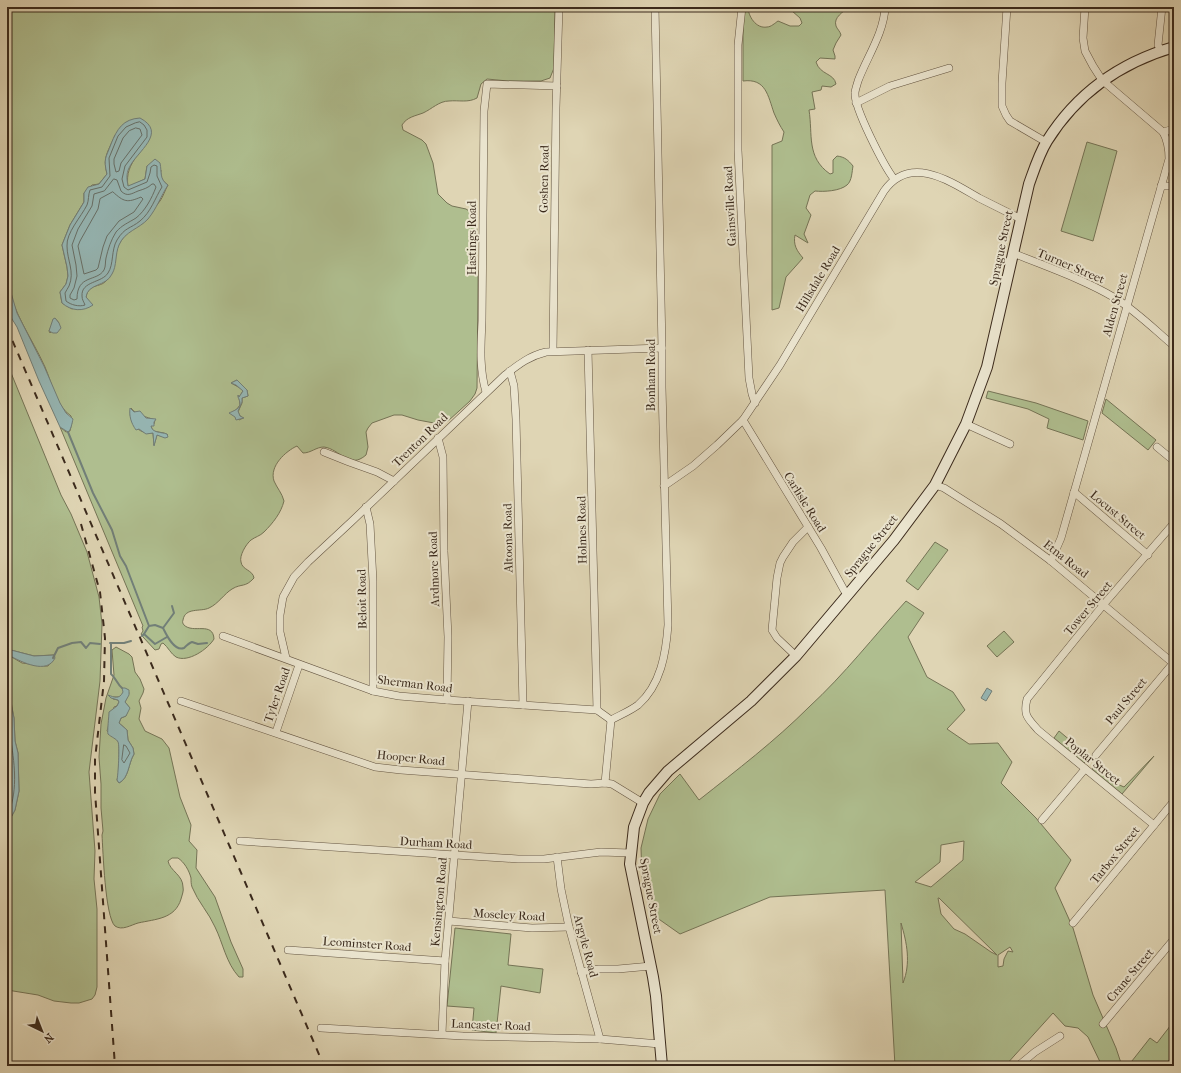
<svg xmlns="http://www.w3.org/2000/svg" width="1181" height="1073" viewBox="0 0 1181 1073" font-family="'IM FELL French Canon',serif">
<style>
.green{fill:#afbe8f;stroke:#757456;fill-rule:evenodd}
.water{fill:#96b7b5;stroke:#727f78}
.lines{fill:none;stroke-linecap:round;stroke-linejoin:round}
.shore{stroke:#687068;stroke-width:1}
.stream{stroke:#727f78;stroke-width:2}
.street-casing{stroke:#645542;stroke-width:8}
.secondary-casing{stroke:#3b2a1c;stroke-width:12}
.street{stroke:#eae4ce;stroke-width:7}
.secondary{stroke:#eae4ce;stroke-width:10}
.rail{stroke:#3b2a1c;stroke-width:2;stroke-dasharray:7 7;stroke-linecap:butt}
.labels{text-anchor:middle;stroke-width:4;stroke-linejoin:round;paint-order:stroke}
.street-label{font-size:12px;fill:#3b2a1c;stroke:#eae4ce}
</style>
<rect width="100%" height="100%" fill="#dfd5b4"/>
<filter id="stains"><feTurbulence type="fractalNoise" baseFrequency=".005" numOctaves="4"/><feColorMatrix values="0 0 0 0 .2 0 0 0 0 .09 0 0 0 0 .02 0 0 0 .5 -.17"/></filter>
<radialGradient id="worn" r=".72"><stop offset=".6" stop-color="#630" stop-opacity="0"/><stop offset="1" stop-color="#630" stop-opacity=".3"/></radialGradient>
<g class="green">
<path d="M7,7H555L554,68L550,78L541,81H508L487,79L481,84L477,98C468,103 459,100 449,101C439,101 432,109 423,113C415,116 407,117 402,125L403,130L422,140L426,144L433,163L438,194L447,203L452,206L466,209L472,213L476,221L477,231L476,246L473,254L474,262L478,271V283L477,388L475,394L470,401L448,421L434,423L418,420L402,415H394L372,423L368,428L366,432L368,447L366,455C349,470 340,449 324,447C316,447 311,453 303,453L297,446C286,451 269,466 274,481C277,488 282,493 284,501C281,513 273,523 264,532C260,536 255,537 251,540C246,544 239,556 241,562C242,570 253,570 254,578C245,588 242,583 232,589C224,594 218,604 209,608C201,612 185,607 183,620C182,622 183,624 184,625C193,634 213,621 214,639C208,649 188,663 176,657C171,654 168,647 163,643L161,644L159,649L155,650L143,637L141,634L143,631L142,627L143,626L60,427L66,432L70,431L72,422L71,416C56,406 52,383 45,367C32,338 12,312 7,280C5,266 12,253 7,240ZM115,135L137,155C130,166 126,173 128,187L145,179L147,166L161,170C160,177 162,181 168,185C165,190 163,197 160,201C149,217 128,227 119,244C113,257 117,268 106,281C100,288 88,283 86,297L88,300L72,309L62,303L60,292L66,284L68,276L67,267L62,245L70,225L84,202V193L92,185L99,184L107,174C102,156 109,151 115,135ZM55,318L59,323L50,333L49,331ZM237,380L247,390L248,396L242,398V403L238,412L240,416L243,418L239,420L232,412L236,410L240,405L239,397L243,391L240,388L231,383ZM131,408C136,415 147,417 155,420L154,424L151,426L153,431L164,433L168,435L161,436L157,435L154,445L153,433C139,435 127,422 131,408Z"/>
<path d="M746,7H748C748,16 756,29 767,27C771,27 775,23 778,21L790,26H799L802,23L800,18L792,11L791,7H848C844,12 833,17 836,26C837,29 840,31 841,35L836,43L833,50L835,56V59L820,58L816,62C820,75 834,73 836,84L831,87L822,86L821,90L812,92L815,109L809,110C813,135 806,157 830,174L833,173V160L837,156C845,157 848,160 853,166C852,171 852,181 847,185C840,191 824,192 815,191L810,195L806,208L811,215L804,234L808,243L795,235C793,245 797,251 803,258L786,277L779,308L772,310V145L782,141L784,132C780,126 777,120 774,113C768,96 766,78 743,81V19Z"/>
<polygon points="1087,142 1117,151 1093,241 1061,231"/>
<polygon points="7,363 61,495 71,514 87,552 99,597 102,624 100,681 89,772 95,851 94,879 97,909 97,987 95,995 92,999 79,1003 71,1003 54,1001 38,995 7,990 7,825 15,810 19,791 18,753 15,741 14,718 8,685 7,658 10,656 22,663 45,666 48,666 55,656 54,655 34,656 7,649"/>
<polygon points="988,391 1036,403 1088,421 1083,440 1047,428 1049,419 1028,409 986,398"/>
<polygon points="1106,399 1156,440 1148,450 1102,413"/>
<polygon points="935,542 948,550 918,590 906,581"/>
<path d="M906,601L924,613L908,637L927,677L953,692L965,710L947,729L969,744L998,743L1012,762L1001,783L1036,818L1071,860L1055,888L1073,928L1093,995L1116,1048L1122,1066H1102L1088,1037L1078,1028L1065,1026L1053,1013L1005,1066H895L885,890L770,897L680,934L653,915L642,878L641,848L648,819L660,794L680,774L699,800C737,770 775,741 809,707C844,675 874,636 906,601ZM964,841L963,860L931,887L915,882L940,862L941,845ZM938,898H939L997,955L991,952L965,934L954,929L941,914ZM901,923C907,943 911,963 903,983ZM1010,947L1013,952L1008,951L1004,959L1003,966L998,967V955Z"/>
<polygon points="1004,631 1014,642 997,657 987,646"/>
<path d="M116,647L129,654L132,657L135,672L140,679L144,689L143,693L139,701L141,708L139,719L145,731L162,739L169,748L180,797L191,825L189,841L197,850L196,868L215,897L231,942L243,969V977H239C226,963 223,943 215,927C209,913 198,902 192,887C191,884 191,881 191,878C189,870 184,862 178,858H172L168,861C170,871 183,875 183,887C184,891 182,895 181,899C175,919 156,919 138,923C131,925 122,931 115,926C105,917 103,850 102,835L103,831L101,808V784L99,757L101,724L106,698L114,675L112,650ZM127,689L129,693L125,702L129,707L126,716L121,718L119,723L127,730L128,740L133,748L134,754C128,764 129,778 119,783L117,780L119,772V743L118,741L107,731L114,707L117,706L119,702L118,700L113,699V697H120L124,692L123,690Z"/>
<polygon points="1059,731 1090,757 1084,763 1054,738"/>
<path d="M1154,756L1122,794L1092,769L1097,763C1102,775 1112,782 1124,787Z"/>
<polygon points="455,928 511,934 508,965 543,969 540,993 501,986 496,1033 472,1030 474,1008 447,1006"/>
<polygon points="1174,1021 1174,1066 1128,1066 1150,1038 1157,1043"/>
</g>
<g class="water">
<path d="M140,118C168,133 137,151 129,168C126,174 127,180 128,186L145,179L147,166L155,159L160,163C162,172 159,179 168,185C161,196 157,208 148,219C139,229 125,231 119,245C115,254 117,266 112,274C106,287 88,283 86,297L93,305C83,312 71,311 62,303L60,292L66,284L68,276L67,267L62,245L70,225L84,202V193L88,187L99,184L107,174C103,158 106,158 111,144C117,129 123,119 140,118Z"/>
<path d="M7,279L17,313L44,366L60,403L66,413L73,419C72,423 71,430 68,432L60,427L39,381L17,327L7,311Z"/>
<polygon points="55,318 59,323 61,328 57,333 53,333 49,331 53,319"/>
<path d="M237,380L247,390L248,396L242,398V402L238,411L240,416L244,418L236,420L235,417L229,413C238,409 243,407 238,397V395L239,397L243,391L236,385L231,383Z"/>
<path d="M130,408L134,412L140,411L146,418L156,419L154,422V426H151C152,433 161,432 167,434L168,437L165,438L157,435L154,446L153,433L146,434L139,429L136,430C131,423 129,416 130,408Z"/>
<path d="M7,649L34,656L54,655L55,658C47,675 22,662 10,656L7,658Z"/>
<polygon points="7,675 9,695 14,718 15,741 18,753 19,791 15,810 7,825"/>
<path d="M122,688H125L129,690V695L125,702L130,708L126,716L121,718L119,723L127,730L128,740L133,748L134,754C128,764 129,778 119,783L117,780C118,776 120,745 118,742C117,739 111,737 108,734C107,732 109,716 109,712L117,706L119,702L118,700L111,698L108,695C114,697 119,700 123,692Z"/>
<polygon points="987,688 992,691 986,701 981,698"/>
</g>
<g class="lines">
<g class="shore">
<path d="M140,122L144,125L147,130V137L125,166L122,179L124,187L128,190L147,182L150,173L151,167L154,165L157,166V176L162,187C155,198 151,212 140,221C130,229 125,227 117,240C111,250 114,264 108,273C102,283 81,281 82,296C82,300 84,302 85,305C79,307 71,305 66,301L65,293C66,291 68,288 69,286C75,272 67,260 67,246C66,233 81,217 87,205C89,200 88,195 90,190L102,187L110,176L109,158L118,136L126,127L135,123Z"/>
<polygon points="136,128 140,129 142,135 121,163 119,171 116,172 114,164 114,159 123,138 129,131"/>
<path d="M114,179L117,180L121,191C127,197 131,194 138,191C144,189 148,188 152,184H154L156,187C152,198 145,211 136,218C128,223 122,225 116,232C111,240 108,249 106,258C105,262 106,266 104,270C97,282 77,274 77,299L74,300L70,298V295L74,288L77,276L76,265L72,245L78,229L92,206L94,194L104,191Z"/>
<path d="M113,192C124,202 127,203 141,197L143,199L134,212L119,221L107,236L103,247L98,268L96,270L84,274L78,246L80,241L98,209L100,199Z"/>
<path d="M7,704C10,717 9,729 11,741C15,767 18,793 7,817"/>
<path d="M7,745C11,762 12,788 7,804"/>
<polygon points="124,745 126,746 130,753 124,763 122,760"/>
</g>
<g class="stream">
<polyline points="68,432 93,493 112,530 120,556 126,566 149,626"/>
<polyline points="163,628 174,613 172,606"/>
<path d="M144,634L149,626L155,625L163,628C166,634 174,652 184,648C186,646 189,643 192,642L198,644L207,643"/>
<polyline points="142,636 144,634 155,644 167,637"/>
<polyline points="110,643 124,643 131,641"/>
<path d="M111,643V674C116,678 117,684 122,688"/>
<polyline points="53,658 58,648 72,643 81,642 86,648 90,643 100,644"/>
</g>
<defs>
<g id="street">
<polyline points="742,7 738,45 738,150 749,378 752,394 755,403"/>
<path d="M885,7C884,33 867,57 858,81C857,85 855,90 855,93C854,108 884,166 894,179"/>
<polyline points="1007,7 1002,83 1002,106 1006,115 1010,121 1046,142"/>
<polyline points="1161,51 1158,45 1162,7"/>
<polyline points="856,103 890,86 949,68"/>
<polyline points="1163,132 1174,129"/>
<polyline points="1161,186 1174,186"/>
<path d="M1013,253C1047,267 1083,279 1115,298C1136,311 1155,330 1174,346"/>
<polyline points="588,350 597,710"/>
<polyline points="553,351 556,108 559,7"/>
<polyline points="510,371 514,386 516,419 523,705"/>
<path d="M486,392C479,368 481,344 482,321L484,111L487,84L557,86"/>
<polyline points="743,420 821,548 844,590 848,596"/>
<polyline points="966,424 1010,444"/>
<polyline points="438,438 443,457 444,551 448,637 447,700"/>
<polyline points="1157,447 1174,461"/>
<polyline points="324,452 349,462 377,472 394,481"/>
<polyline points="935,485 944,488 1001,524 1051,561 1174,664"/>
<path d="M664,486L693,466L717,445L743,420L780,365L884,191C910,154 950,181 979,198C993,205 1007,212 1021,219"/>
<polyline points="1074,492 1148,555"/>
<polyline points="366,507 370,524 373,581 373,691"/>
<path d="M1051,561L1061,538L1169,159C1169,149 1168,141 1163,132L1102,80L1093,66L1085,51L1083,38L1085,7"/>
<polyline points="223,636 373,691 399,696 447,700 597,710 611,720"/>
<polyline points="796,656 777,638 772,630 777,578 780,563 783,557 793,542 808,527"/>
<path d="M286,658L280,632V615L283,597L294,577L308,562L351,522L505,375C518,365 529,356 546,352L662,348"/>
<polyline points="181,701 375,767 401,770 591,784 605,783 612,784 643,803"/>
<path d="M611,720C620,715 630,711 638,705C661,685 666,653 668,625L662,387V348L655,7"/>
<polyline points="276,732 299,665"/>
<polyline points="1096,755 1174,662"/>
<polyline points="605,783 611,720"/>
<polyline points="1042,820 1085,769"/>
<path d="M1154,825L1038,730C1028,718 1023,716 1027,699L1104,604L1174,523"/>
<polyline points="240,841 518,859 544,859 601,852 630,853"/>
<polyline points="557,857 561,889 569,927 600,1039"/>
<polyline points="449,921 532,928 569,927"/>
<polyline points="1073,923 1174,801"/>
<polyline points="288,950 445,961"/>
<polyline points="581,972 599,969 618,969 651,966"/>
<polyline points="1103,1024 1174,939"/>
<polyline points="321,1028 463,1036 600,1039 660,1044"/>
<polyline points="442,1034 445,961 468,701"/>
<polyline points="1018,1066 1035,1052 1060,1036"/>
</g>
<path id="secondary" d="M662,1066L656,996L653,977L630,864L634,827L643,803L649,793L668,771L751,701L796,656L894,540L935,485L966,424L987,367L1029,184C1034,170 1039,154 1047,141C1077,93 1119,63 1174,47"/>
</defs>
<use href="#street" class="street-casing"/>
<use href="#secondary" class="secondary-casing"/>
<use href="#street" class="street"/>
<use href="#secondary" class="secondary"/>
<g class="rail">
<polyline points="7,328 324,1066"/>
<polyline points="81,524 100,592 105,638 104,681 95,759 95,792 115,1066"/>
<polyline points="1165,1066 1174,1056"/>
</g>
</g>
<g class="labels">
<g class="street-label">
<text transform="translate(544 179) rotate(-89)" y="4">Goshen Road</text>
<text transform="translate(730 206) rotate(-93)" y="4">Gainsville Road</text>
<text transform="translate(472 238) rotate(-90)" y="4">Hastings Road</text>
<text transform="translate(1001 248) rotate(-78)" y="4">Sprague Street</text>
<text transform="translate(1071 266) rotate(23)" y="4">Turner Street</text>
<text transform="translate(818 279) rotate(-59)" y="4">Hillsdale Road</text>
<text transform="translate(1115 305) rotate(-74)" y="4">Alden Street</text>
<text transform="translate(651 375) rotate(-90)" y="4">Bonham Road</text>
<text transform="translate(420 440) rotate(-44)" y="4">Trenton Road</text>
<text transform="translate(805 502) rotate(58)" y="4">Carlisle Road</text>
<text transform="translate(1118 515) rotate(40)" y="4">Locust Street</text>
<text transform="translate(582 530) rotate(-91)" y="4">Holmes Road</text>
<text transform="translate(508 538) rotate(-91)" y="4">Altoona Road</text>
<text transform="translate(871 546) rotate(-51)" y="4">Sprague Street</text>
<text transform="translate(1066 559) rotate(38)" y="4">Etna Road</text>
<text transform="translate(434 569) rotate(-92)" y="4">Ardmore Road</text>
<text transform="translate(362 599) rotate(-91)" y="4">Beloit Road</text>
<text transform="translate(1088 608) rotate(-50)" y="4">Tower Street</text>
<text transform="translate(415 684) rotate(7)" y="4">Sherman Road</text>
<text transform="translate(277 695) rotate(-71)" y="4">Tyler Road</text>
<text transform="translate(1126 701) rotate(-50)" y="4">Paul Street</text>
<text transform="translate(411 758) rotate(6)" y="4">Hooper Road</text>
<text transform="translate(1093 761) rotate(39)" y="4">Poplar Street</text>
<text transform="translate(436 843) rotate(3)" y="4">Durham Road</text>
<text transform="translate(1115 855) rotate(-51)" y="4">Tarbox Street</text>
<text transform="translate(651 896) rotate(79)" y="4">Sprague Street</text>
<text transform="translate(439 902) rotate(-85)" y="4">Kensington Road</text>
<text transform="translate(509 915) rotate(3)" y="4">Moseley Road</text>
<text transform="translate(367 944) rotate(4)" y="4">Leominster Road</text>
<text transform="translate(586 946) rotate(75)" y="4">Argyle Road</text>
<text transform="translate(1130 975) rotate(-50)" y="4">Crane Street</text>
<text transform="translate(491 1025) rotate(2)" y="4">Lancaster Road</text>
</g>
</g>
<rect width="1181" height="1073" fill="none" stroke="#dfd5b4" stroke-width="24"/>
<rect x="8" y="8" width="1165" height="1057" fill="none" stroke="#3b2a1c" stroke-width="2"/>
<rect x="12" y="12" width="1157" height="1049" fill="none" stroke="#3b2a1c"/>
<g transform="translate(42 1031) rotate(137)" stroke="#eae4ce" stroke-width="3" paint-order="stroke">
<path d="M0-3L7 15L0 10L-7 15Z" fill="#3b2a1c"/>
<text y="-6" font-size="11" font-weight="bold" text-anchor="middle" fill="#3b2a1c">N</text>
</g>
<rect width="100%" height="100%" filter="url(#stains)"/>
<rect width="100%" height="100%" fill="url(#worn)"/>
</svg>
